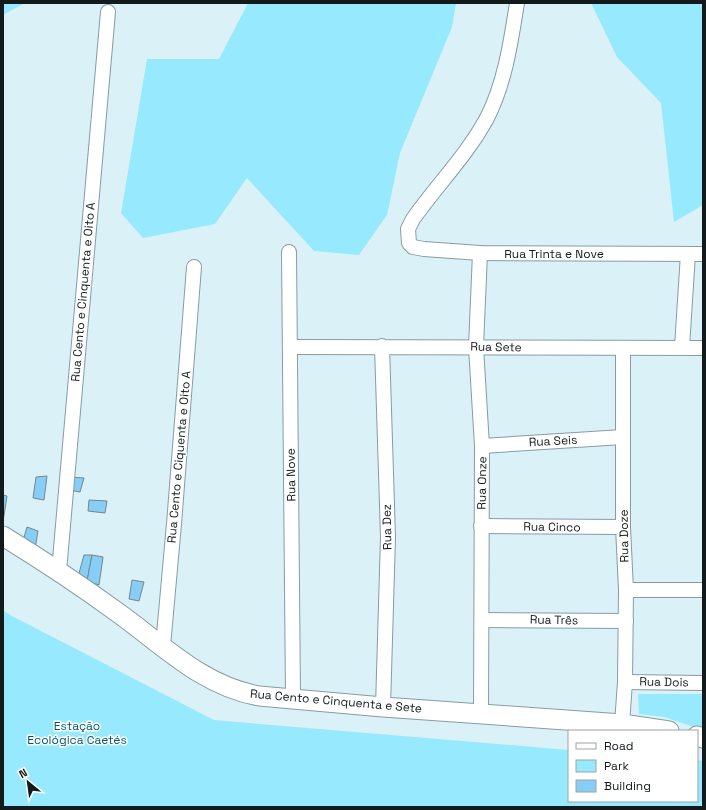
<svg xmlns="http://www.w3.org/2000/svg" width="706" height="810" viewBox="0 0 706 810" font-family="'Space Grotesk',sans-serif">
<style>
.green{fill:#97eafe}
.building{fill:#86cef6;stroke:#758690}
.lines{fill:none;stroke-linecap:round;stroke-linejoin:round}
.street-casing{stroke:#879ca2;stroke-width:16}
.secondary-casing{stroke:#879ca2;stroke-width:21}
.street{stroke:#fff;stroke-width:14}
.secondary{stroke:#fff;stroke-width:19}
.labels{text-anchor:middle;stroke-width:3;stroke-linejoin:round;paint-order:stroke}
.street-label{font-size:12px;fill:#121a1c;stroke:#fff}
.park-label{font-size:12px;fill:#045766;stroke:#fff}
</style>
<rect width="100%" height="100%" fill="#daf1f7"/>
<g class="green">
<polygon points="3,3 25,3 3,15"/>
<polygon points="248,3 456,3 452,27 400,153 387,215 359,255 314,251 247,178 215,224 143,238 121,213 147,59 219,59"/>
<polygon points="591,3 703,3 703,205 674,222 661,103 617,57"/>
<polygon points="3,610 10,615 214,720 569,750 569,801 697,801 697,760 703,761 703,807 3,807"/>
<polygon points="638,694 703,694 703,730 664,717 639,714"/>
</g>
<g class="building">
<polygon points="47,476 44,500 33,498 36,477"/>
<polygon points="70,477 84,478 80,492 69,490"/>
<polygon points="3,495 7,496 3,522"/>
<polygon points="89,500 107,501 105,513 88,511"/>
<polygon points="27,527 38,531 35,549 23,541"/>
<polygon points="84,555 92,555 87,581 78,577"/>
<polygon points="92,555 103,557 99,585 87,581"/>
<polygon points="132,580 144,582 139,601 129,599"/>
</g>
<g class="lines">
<defs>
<g id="street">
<path d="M517,3C511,41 505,83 487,118C467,155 437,185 413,219L408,229L409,243L413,247L424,249L480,253L703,254"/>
<polyline points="289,252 293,698"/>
<polyline points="480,253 476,347 482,446 481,713"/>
<polyline points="382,346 388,537 383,707"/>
<polyline points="290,347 703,348"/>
<polyline points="682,347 688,254"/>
<polyline points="482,446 623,437"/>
<polyline points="481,526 623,527"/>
<polyline points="59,571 108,12"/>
<polyline points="626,590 703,590"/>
<polyline points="482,620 626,621"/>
<polyline points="163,646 174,524 194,267"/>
<polyline points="625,682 703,683"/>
<polyline points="622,724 625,682 626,590 623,527 623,348"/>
</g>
<g id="secondary">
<path d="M3,536C42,560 80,585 117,612C162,644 202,686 259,696L383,707L622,724L669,731"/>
<polyline points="697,736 703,738"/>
</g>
</defs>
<use href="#street" class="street-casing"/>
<use href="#secondary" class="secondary-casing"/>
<use href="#street" class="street"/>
<use href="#secondary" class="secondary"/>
</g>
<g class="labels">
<g class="street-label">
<text x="554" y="258">Rua Trinta e Nove</text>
<text transform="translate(83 292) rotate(-85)" y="4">Rua Cento e Cinquenta e Oito A</text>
<text transform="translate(496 347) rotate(1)" y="4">Rua Sete</text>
<text transform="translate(553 441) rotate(-3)" y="4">Rua Seis</text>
<text transform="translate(179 457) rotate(-85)" y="4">Rua Cento e Ciquenta e Oito A</text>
<text transform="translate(291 475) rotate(-91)" y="4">Rua Nove</text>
<text transform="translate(482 483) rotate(-89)" y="4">Rua Onze</text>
<text transform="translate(387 527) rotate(-91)" y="4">Rua Dez</text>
<text transform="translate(552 527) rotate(1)" y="4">Rua Cinco</text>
<text transform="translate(624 536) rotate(-91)" y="4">Rua Doze</text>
<text transform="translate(554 620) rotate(1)" y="4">Rua Três</text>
<text transform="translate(664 682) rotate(1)" y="4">Rua Dois</text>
<text transform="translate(336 701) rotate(5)" y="4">Rua Cento e Cinquenta e Sete</text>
</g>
<g class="park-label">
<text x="77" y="730">Estação<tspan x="77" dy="14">Ecológica Caetés</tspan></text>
</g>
</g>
<rect width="706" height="810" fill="none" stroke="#121a1c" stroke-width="8"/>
<rect x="568" y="730" width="130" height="72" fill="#ffffff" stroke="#a0a3a4"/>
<rect x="576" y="743" width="20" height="6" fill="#ffffff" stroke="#a0a3a4"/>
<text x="604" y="750" font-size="12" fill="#121a1c">Road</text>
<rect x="576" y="760" width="20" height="12" fill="#97eafe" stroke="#a0a3a4"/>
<text x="604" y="770" font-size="12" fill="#121a1c">Park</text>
<rect x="576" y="780" width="20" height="12" fill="#86cef6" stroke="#a0a3a4"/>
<text x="604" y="790" font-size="12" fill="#121a1c">Building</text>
<g transform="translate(28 782) rotate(331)" stroke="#ffffff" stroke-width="3" paint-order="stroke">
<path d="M0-3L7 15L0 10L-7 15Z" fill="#121a1c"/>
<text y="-6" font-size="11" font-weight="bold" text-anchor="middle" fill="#121a1c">N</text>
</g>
</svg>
